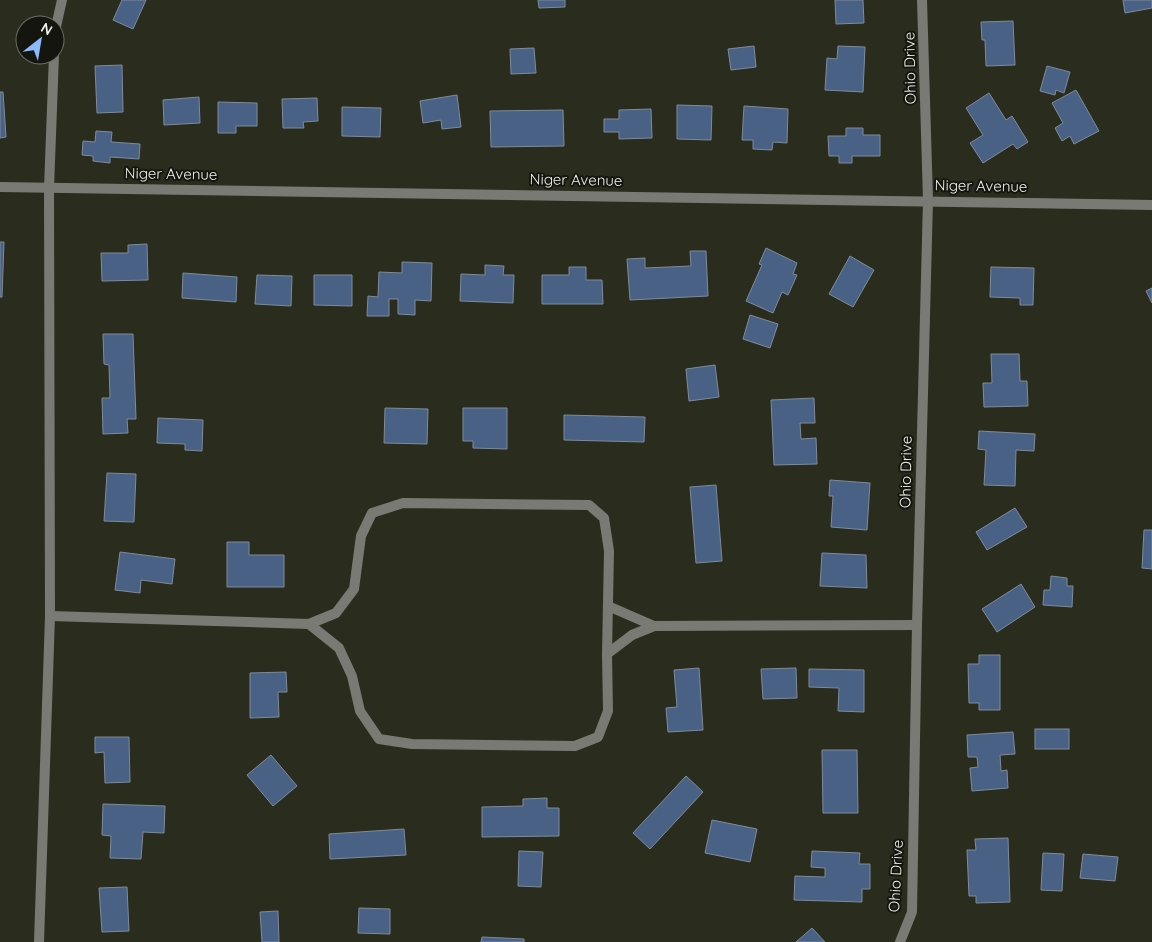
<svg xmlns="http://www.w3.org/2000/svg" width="1152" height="942" viewBox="0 0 1152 942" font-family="Quicksand,sans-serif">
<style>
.building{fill:#486185;stroke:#808b9a}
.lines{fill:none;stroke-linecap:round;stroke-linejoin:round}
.minor{stroke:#797a73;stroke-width:10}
.labels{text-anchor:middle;stroke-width:4;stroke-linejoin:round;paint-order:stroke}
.street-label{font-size:15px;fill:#f1f3e9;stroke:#13150e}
</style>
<rect width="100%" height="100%" fill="#2a2d1e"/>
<g class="building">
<polygon points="122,0 146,0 133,29 113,20"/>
<polygon points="538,0 565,0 565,7 539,8"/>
<polygon points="835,0 863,0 864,23 836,24"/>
<polygon points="1123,0 1152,0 1152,8 1125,13"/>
<polygon points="1013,21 1015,65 986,66 985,40 982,40 981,22"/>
<polygon points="754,46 756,67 731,70 728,49"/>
<polygon points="838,46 865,47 863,92 825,90 827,58 837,59"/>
<polygon points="534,48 536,73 511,74 510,49"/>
<polygon points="122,65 123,112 97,113 95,66"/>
<polygon points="1047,66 1070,72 1064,93 1056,90 1055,95 1040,91"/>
<polygon points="1076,90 1099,131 1074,144 1070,136 1062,141 1055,128 1063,123 1052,103"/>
<polygon points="0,92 3,92 6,137 0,138"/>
<polygon points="989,93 1006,120 1012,116 1028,142 1017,149 1013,144 983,163 970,143 983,135 966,108"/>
<polygon points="457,95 461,127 442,129 441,120 423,123 420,101"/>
<polygon points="199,97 200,123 164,125 163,100"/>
<polygon points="317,98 318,121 303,122 304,128 283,128 282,99"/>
<polygon points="218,102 257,103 257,126 236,126 236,133 218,133"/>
<polygon points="677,105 712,106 711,140 677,139"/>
<polygon points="744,106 788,109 787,143 773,142 772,150 753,149 753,140 742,140"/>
<polygon points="342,107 381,108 380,137 342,136"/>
<polygon points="651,109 652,138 619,139 619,132 604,132 604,119 619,119 619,110"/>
<polygon points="563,110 564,146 491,147 490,111"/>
<polygon points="846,128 863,128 863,135 880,135 880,156 852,156 852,163 839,163 839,156 829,156 828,136 846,136"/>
<polygon points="96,131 112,132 111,142 140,144 139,159 110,157 110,163 93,161 93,156 82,155 83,141 95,142"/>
<polygon points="0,242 4,242 2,297 0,297"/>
<polygon points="147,244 148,280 102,281 101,253 128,253 128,245"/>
<polygon points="766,248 797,263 793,274 797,275 788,295 782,292 773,313 746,301 762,265 759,264"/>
<polygon points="690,251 706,251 708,296 630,300 627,259 645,258 645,268 691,266"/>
<polygon points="850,256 874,270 853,307 829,294"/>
<polygon points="402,262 432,263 431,301 415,300 415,315 398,314 398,299 389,299 389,316 367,316 368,296 378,297 379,272 402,273"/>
<polygon points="485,265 504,266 503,275 514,275 513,303 460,301 461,274 485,275"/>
<polygon points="569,267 586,267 586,280 602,280 603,304 542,304 542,275 569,275"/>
<polygon points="991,267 1034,268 1033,305 1020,305 1020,298 990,297"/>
<polygon points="183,273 237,277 236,302 182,298"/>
<polygon points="257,275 292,276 291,306 255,304"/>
<polygon points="314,275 352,275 352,306 314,305"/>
<polygon points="1152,288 1152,303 1146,291"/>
<polygon points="750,315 778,324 770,348 743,339"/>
<polygon points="103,334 133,334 136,419 127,419 128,433 103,434 102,398 110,398 109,365 104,364"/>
<polygon points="991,354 1019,354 1020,381 1027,381 1028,406 984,407 983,383 992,383"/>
<polygon points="715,365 719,397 689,401 686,369"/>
<polygon points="814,398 815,423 800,423 801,439 816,438 817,464 774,465 771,400"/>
<polygon points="385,408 428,409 427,444 384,443"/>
<polygon points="463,408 507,408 507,449 473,448 473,441 463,441"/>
<polygon points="564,415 645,417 644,442 564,440"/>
<polygon points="158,418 203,420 202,451 185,450 185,444 157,443"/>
<polygon points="979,431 1035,434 1034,451 1016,450 1015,486 984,485 986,450 978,449"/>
<polygon points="107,473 136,474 134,522 104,521"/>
<polygon points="830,480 870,483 867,530 831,527 833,496 829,496"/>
<polygon points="716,485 722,561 696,563 690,487"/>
<polygon points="1015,508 1027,527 987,550 976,532"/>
<polygon points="1144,530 1152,530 1152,569 1142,568"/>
<polygon points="227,542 249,542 249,555 284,555 284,587 227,587"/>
<polygon points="120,552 175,559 172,584 141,580 140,593 115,590"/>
<polygon points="822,553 866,555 867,588 820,586"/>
<polygon points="1051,576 1067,578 1067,586 1073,586 1072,607 1043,605 1044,590 1050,590"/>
<polygon points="1021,584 1035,607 997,632 982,609"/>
<polygon points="979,655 1000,655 1000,710 979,710 979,703 969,703 968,664 979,664"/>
<polygon points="699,668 703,730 668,732 666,708 677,707 674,670"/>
<polygon points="796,668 797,698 763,699 761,669"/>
<polygon points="809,669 864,670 864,712 838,711 839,688 809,687"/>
<polygon points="286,672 287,692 278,692 279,717 250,718 250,673"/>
<rect x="1035" y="729" width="34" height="20"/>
<polygon points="1013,732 1015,754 1000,755 1001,771 1007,770 1008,788 972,791 970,768 978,767 977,757 968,757 967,735"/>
<polygon points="95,737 129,737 130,782 105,783 104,752 95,753"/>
<polygon points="822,750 857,750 858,813 823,813"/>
<polygon points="271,755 297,786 273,806 247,775"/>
<polygon points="686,776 703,792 650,849 633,833"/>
<polygon points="547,798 547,808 559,808 559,836 482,837 482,807 523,806 523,799"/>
<polygon points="103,804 165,806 164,833 143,832 141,859 110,858 111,836 102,835"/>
<polygon points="712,820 757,829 750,862 705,853"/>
<polygon points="404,829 406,855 330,859 329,834"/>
<polygon points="1008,838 1010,902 976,903 976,896 969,896 967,850 976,850 975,839"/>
<polygon points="519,851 543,852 541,887 518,886"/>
<polygon points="812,851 860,853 859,864 870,864 870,889 862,889 862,902 794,900 795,876 825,877 825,868 811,867"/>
<polygon points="1043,853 1064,854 1062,891 1041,890"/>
<polygon points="1083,854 1118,857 1115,881 1080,878"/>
<polygon points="127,887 129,931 102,932 99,888"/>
<polygon points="359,908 390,909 390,934 358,933"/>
<polygon points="278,911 279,942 262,942 260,912"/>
<polygon points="812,928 825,942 796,942"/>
<polygon points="482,937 524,939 524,942 481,942"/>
</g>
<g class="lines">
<g class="minor">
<polyline points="55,31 62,0"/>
<polyline points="0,187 1152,205"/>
<polyline points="608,606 654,626"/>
<polyline points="50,616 309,624 336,613 354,589 361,536 372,513 403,503 589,505 604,518 609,551 607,654 608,711 598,737 575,746 412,744 379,739 360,711 352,676 339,648 309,624"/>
<polyline points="607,654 632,635 654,626 917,625"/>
<polyline points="39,942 50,616 49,188 54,55"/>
<polyline points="900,942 912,912 917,625 928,200 922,0"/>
</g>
</g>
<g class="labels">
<g class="street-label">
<text transform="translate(910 68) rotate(-91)" y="5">Ohio Drive</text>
<text transform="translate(171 174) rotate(1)" y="5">Niger Avenue</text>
<text transform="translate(576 180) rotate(1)" y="5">Niger Avenue</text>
<text transform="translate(981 186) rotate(1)" y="5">Niger Avenue</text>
<text transform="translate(906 472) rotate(-89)" y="5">Ohio Drive</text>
<text transform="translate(896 876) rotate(-87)" y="5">Ohio Drive</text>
</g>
</g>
<g transform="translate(40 40) rotate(31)"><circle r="24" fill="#13150e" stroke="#6c6e66"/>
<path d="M0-4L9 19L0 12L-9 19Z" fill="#8bb9fc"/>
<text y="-8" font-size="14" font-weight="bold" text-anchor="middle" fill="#f1f3e9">N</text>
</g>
</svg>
